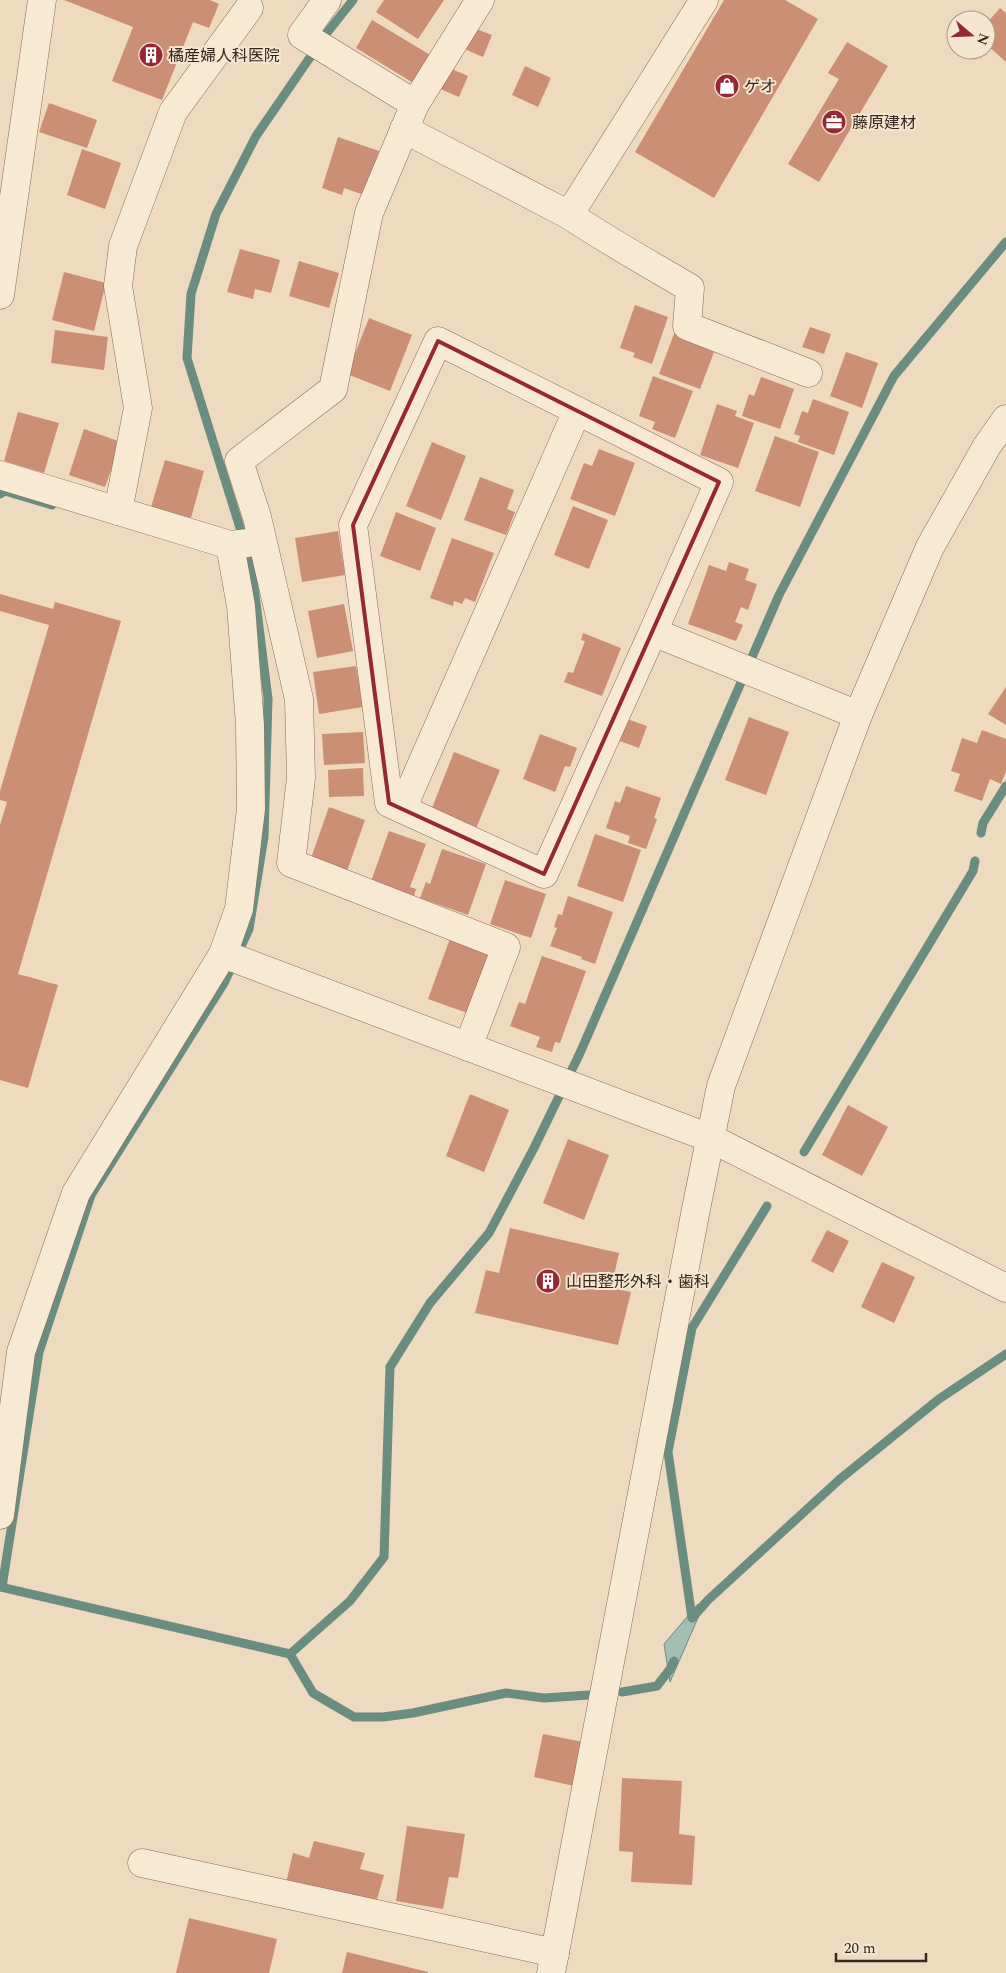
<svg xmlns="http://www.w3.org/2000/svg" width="1006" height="1973" viewBox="0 0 1006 1973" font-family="Spectral,'Noto Sans JP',serif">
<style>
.water{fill:#a3bfb4;stroke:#6a8d80}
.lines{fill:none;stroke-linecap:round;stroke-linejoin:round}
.stream{stroke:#6a8d80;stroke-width:9}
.building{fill:#cb8f75}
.minor-casing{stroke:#866b58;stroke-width:29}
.minor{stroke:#f8e9d2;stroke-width:28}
.marked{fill:none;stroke:#952835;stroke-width:4;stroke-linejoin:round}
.labels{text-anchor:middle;stroke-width:4;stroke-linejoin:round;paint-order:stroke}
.poi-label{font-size:16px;fill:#36261c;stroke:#f5e6cf;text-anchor:start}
</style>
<rect width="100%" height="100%" fill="#eddabf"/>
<polygon class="water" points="698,1604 701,1611 670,1682 664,1644"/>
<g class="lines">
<g class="stream">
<polyline points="0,494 5,491 52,505"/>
<polyline points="981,833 983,823 1006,786"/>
<polyline points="804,1152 973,871 975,861"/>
<polyline points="0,1587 290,1654 313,1693 354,1717 383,1717 413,1713 506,1693 544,1698 589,1695"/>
<polyline points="2,1587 39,1352 91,1195 224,983 249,929 264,837 268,699 251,563 187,358 191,294 216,214 256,136 326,34 353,0"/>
<polyline points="693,1617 708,1600 840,1479 939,1399 1006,1354"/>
<polyline points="692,1618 668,1452 692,1328 767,1206"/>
<polyline points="290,1654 350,1601 384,1557 390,1367 430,1303 489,1233 534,1148 580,1053 779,595 894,376 1006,242"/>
<polyline points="622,1692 657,1686 670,1669 674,1661"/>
</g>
</g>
<g class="building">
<polygon points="64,0 210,0 219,4 209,28 193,22 162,100 112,81 133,27"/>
<polygon points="384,0 444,0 418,39 376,12"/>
<polygon points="724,0 785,0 818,19 714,198 635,152"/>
<polygon points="1000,8 1006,13 1006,62 986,44 986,24"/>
<polygon points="372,20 432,56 415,84 356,48"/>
<polygon points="471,27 492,35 483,57 462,48"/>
<polygon points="847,42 888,66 819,182 788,164 839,79 828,73"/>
<polygon points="525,66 551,78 538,107 512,95"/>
<polygon points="447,67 468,76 459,97 438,88"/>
<polygon points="49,103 97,120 87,148 39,132"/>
<polygon points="338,137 379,151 364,195 344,188 342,195 322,188"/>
<polygon points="82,149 121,163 105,209 67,195"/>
<polygon points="240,249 280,260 271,293 255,289 253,299 227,292"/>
<polygon points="299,261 339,273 329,308 289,296"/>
<polygon points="64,272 106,283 94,331 52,320"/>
<polygon points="635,305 668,317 652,364 633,357 635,353 620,348"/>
<polygon points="369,318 412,335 390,391 347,374"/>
<polygon points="810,327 831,334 824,354 802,347"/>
<polygon points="55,330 108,337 104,370 51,363"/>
<polygon points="675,331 716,347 700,389 659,374"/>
<polygon points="846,352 878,363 862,408 830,396"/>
<polygon points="653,376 693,391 675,438 652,429 655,422 639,416"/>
<polygon points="761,377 794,389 780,429 742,416 749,394 754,396"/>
<polygon points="813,399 849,412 834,455 798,442 800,436 794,434 802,411 808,413"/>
<polygon points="717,404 737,411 735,416 754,423 738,468 700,455"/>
<polygon points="18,412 59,423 44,473 4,461"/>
<polygon points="84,429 121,442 105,487 69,475"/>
<polygon points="775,436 819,452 800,507 755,491"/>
<polygon points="432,442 466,456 441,520 406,506"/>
<polygon points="599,449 635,463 615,516 570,499 584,463 592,466"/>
<polygon points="165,460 204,471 191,518 151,507"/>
<polygon points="480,477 514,490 507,509 515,512 506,535 464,520"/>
<polygon points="573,506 608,520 589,569 554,555"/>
<polygon points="396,512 436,528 420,571 380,556"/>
<polygon points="338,531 345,575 302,582 295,538"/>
<polygon points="452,538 494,553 475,602 465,598 462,604 454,601 453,606 430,598"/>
<polygon points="729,562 749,569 745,580 757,584 748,610 741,607 735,622 743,625 736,641 688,624 709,565 726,571"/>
<polygon points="0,594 53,609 55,602 121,621 18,974 58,985 28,1088 0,1080 0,825 7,802 0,800 0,791 49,625 0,611"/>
<polygon points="344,604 353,651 317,658 308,611"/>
<polygon points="583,633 621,648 602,696 564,682 568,672 573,673 585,641 581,640"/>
<polygon points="356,666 363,707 319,714 313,672"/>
<polygon points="1006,687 1006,725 988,714"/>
<polygon points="749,717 789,732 766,795 725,780"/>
<polygon points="624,718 647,726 639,748 617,740"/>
<polygon points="982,730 1006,739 1006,771 1001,784 990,779 982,801 954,791 960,774 951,771 962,738 977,743"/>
<polygon points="363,732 365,763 324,765 322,734"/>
<polygon points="540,734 577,748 570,767 565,766 555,792 523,779"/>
<polygon points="454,752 500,770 475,831 430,813"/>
<polygon points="363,768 364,796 329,797 328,770"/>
<polygon points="626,786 661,798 654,818 657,819 646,849 628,843 630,836 606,828 615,801 620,803"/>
<polygon points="329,807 365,820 347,871 311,858"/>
<polygon points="389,831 426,844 410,887 416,889 412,903 370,884"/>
<polygon points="595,834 641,850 623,902 577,886"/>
<polygon points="442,849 486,864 468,915 420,898 426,882 430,884"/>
<polygon points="505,880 546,894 531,938 490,924"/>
<polygon points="568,896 613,912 595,964 581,959 582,957 550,946 557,928 554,927 558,914 562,915"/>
<polygon points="452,933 497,949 473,1015 428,999"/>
<polygon points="542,956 586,971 560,1043 555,1042 552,1052 536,1047 540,1037 510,1026 519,1002 525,1004"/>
<polygon points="470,1094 509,1110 484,1172 446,1156"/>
<polygon points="848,1105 888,1127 862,1176 822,1155"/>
<polygon points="568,1139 609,1155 584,1220 543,1203"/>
<polygon points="510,1228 619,1253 611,1288 631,1292 618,1345 475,1313 486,1270 499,1273"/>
<polygon points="827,1230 849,1241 833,1273 811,1261"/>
<polygon points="882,1262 915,1277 894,1323 861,1307"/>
<polygon points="543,1734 583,1742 574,1786 534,1777"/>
<polygon points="622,1778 682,1781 679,1834 695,1836 692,1885 631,1882 633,1852 619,1851"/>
<polygon points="407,1826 465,1834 458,1878 449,1877 443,1909 396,1901"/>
<polygon points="314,1841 365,1853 360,1869 384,1875 376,1903 286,1883 293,1853 309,1858"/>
<polygon points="189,1918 277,1939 269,1973 176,1973"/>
<polygon points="347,1952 428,1972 428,1973 342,1973"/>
</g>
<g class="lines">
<defs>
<g id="minor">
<polyline points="327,0 302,35 415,104"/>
<path d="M704,0L569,215C608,241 649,264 690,288L687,326L808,373"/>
<polyline points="404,129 569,215"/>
<polyline points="0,295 42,0"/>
<polyline points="0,475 230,545 248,543"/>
<polyline points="118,511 138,408 118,286 123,246 173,112 249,8"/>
<polyline points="653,632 719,482 438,341 353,525 389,803 544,874 653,632 858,715"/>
<polyline points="402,809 577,411"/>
<polyline points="223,954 710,1138 1006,1288"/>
<polyline points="468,1047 506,947 291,863 301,778 299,699 257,517 239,461 333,389 369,213 415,104 480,0"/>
<polyline points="0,1515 21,1352 76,1193 223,954 239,909 251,809 250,725 241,606 230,545"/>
<polyline points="142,1863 555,1953"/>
<polyline points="551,1973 696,1209 721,1086 858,715 930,547 987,446 1006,419"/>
</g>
</defs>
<use href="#minor" class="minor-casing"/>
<use href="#minor" class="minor"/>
</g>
<path class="marked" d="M438,341L719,482L544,874L389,803L353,525Z"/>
<defs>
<symbol id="building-disc" viewBox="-11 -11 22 22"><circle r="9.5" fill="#952835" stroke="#f5e6cf"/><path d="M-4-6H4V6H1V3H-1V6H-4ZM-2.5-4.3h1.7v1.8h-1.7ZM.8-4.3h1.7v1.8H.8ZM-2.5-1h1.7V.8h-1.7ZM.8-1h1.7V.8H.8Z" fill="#fff"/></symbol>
<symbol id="shop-disc" viewBox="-11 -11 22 22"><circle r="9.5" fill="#952835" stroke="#f5e6cf"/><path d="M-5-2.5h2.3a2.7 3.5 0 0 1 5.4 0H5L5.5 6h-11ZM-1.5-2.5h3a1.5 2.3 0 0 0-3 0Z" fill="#fff"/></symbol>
<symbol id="office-disc" viewBox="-11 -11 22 22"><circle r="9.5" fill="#952835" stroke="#f5e6cf"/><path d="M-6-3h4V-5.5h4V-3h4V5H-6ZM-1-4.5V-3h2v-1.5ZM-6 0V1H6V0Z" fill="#fff"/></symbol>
</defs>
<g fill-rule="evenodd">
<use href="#building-disc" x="137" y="41" width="28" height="28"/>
<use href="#shop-disc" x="713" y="72" width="28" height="28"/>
<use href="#office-disc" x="820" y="108" width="28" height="28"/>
<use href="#building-disc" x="534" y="1267" width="28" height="28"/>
</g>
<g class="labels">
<g class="poi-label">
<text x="168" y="61">橘産婦人科医院</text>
<text x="744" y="92">ゲオ</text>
<text x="852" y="128">藤原建材</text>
<text x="566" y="1287">山田整形外科・歯科</text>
</g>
</g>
<g transform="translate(971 35) rotate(109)"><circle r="24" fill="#f5e6cf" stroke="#a99987"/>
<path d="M0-4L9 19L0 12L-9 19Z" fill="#952835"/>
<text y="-8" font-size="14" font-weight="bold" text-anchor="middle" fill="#36261c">N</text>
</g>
<path d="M836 1953v8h90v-8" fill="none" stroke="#36261c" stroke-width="2.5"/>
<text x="844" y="1953" font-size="15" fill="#36261c" stroke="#f5e6cf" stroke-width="4" paint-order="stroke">20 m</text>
</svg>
